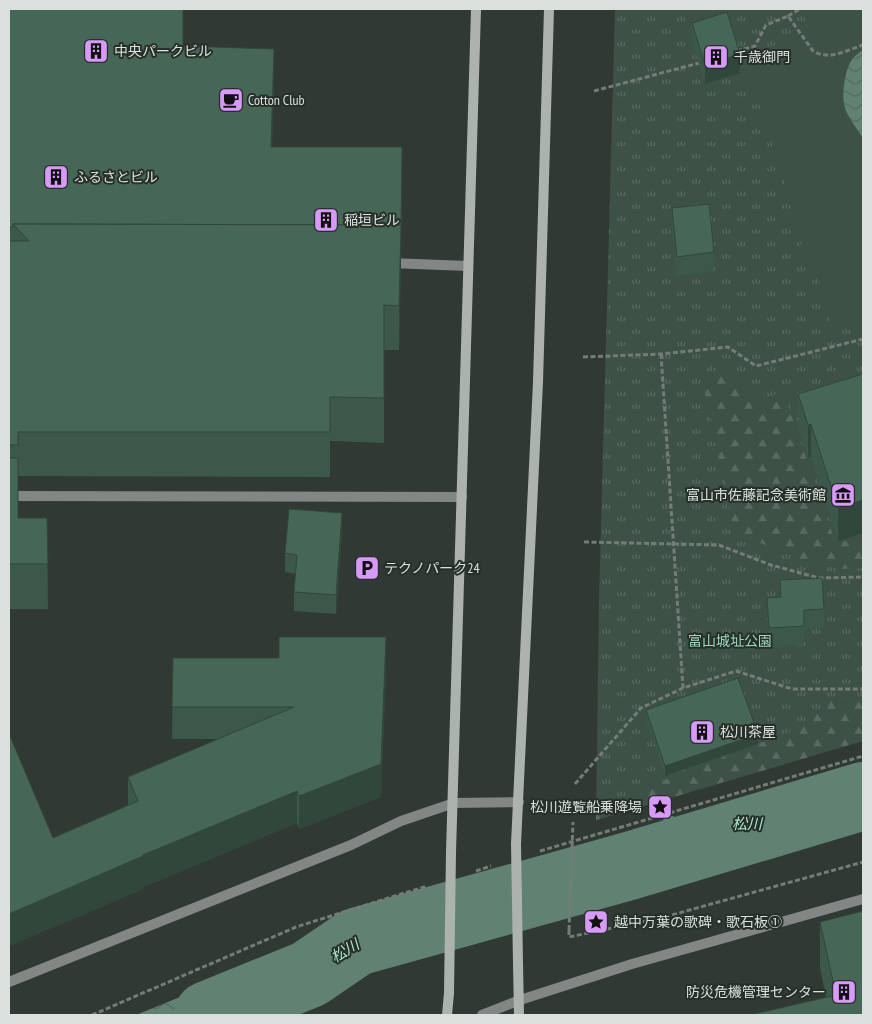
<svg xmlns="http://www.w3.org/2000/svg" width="872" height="1024" viewBox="0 0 872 1024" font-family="'PT Sans Narrow','Noto Sans JP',sans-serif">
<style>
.grass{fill:url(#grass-tufts)}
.forest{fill:url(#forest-firs)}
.garden{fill:#3d5147}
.water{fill:url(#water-waves)}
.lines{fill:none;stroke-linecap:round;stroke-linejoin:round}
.river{stroke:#618272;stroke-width:68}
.path{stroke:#747c78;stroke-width:3;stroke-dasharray:5 2.5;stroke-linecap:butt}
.street{stroke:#828684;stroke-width:10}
.secondary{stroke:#acb3af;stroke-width:10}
.path-bridge{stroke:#747c78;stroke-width:3;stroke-dasharray:5 2.5;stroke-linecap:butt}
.secondary-bridge{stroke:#acb3af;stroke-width:10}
.wall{fill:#3c584a}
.shaded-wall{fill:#31473c}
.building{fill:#466656;stroke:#31473c}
.labels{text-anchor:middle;stroke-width:4;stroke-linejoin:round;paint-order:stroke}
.poi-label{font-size:14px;fill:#dae0dd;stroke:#272f2b;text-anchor:start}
.park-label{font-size:14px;fill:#9bd9bb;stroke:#272f2b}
.water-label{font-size:15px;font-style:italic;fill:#abe9cb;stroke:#272f2b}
</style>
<defs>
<pattern id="grass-tufts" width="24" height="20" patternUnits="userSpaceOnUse" patternTransform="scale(1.25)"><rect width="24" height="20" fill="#3d5147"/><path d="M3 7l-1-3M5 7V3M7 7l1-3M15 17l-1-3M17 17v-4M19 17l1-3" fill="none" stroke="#586a61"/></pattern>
<pattern id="forest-firs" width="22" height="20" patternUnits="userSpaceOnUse" patternTransform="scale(1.25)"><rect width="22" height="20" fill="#3d5147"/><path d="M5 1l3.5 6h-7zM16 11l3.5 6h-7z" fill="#586a61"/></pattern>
<pattern id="water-waves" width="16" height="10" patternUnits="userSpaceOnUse" patternTransform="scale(1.25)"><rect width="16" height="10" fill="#618272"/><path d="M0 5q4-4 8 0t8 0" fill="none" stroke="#54695f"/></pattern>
</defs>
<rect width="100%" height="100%" fill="#313935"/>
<polygon class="grass" points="615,9 863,9 863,740 596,820 599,599"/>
<g class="forest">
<path d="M727,372C745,379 745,382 752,400L756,402L777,394L785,397L835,541L840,543L863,535V568L838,569L802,560L746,537L733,525L703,384L706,377Z"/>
<polygon points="838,696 863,698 863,741 596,820 596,813 665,780 789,732 818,712 828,701"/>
</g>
<polygon class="garden" points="849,9 863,9 863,322 833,330 816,271 808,273 800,245 804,242 752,81 733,87 730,76 741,72 736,57 780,44 789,36 824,17"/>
<g class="water">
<path d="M863,50V138C857,128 846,116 844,104C842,92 845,71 851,61C854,56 859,53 863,50Z"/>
<polygon points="863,765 863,818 701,863 595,901 597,856 670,832 663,819 666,814 688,821 696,813 733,801"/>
<polygon points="381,908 382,960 365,966 346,981 270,1015 136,1015 310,944 329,926"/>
</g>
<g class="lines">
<polyline class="river" points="208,1015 309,974 356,942 629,866 863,796"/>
<g class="path">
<polyline points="788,16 800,9"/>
<path d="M737,51L755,46L766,25L788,16L813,51C829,61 847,50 863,45"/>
<polyline points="594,91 699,63"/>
<polyline points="661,354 683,688"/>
<polyline points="583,357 661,354 728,347 756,366 863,339"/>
<polyline points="584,542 719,545 771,565 819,578 863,577"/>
<polyline points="575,784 641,708 683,688 736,671 792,689 863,689"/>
<polyline points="540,851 863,756"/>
<polyline points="476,871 491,866"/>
<polyline points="569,930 569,937 661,918 863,862"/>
<polyline points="92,1015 296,927 427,886"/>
</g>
<g class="street">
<polyline points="390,263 468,266"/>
<polyline points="9,496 462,497"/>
<polyline points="9,982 351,845 401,821 454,803 519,802"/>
<polyline points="482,1015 520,1000 632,964 863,899"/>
</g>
<g class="secondary">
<polyline points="516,844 538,382 549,9"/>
<polyline points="451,852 476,9"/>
<polyline points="518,963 519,1015"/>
<polyline points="447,1015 449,993"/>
</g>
<polyline class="path-bridge" points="569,930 573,822"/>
<g class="secondary-bridge">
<polyline points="516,844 518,963"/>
<polyline points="449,993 451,852"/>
</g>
</g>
<g class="wall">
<polygon points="9,9 183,46 274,78 272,147 402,147 401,256 399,350 384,350 384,443 330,441 330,477 18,476 18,518 47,518 48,609 9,609"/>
<polygon points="692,23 740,73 705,84 692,42"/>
<polygon points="672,208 714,252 714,271 677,276 672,227"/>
<polygon points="863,374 863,533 838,541 811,457 808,458 798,428 798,394"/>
<polygon points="342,532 336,614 294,611 294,592 296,574 285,572 285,553"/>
<polygon points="780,580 824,609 824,628 804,629 804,645 769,647 767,598 780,597"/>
<polygon points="173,658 386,669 381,797 299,829 297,823 143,887 143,889 9,946 53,838 128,806 128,777 218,739 172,739"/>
<polygon points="646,710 758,744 665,776 646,720"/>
<polygon points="820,922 863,1015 826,997 820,968"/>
</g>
<g class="shaded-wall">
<polygon points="274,49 274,78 271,176 271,147"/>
<polygon points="740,54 740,73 705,84 705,65"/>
<polygon points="401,225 401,270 399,350 399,306"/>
<polygon points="811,424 811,457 808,458 808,425"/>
<polygon points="863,500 863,533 838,541 838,508"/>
<polygon points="342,513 342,532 336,614 336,595"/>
<polygon points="386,637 386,669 381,797 299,829 299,796"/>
<polygon points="758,734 758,744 665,776 665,766"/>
<polygon points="297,791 297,823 143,887 143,889 9,946 9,914 143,855"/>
</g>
<g class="building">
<polygon points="9,9 183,9 183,46 274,49 271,147 402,147 401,228 401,225 13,224 13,227 9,227"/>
<polygon points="727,12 740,54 705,65 692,23"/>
<polygon points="709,204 714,252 677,257 672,208"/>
<polygon points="13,224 401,225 399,306 384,305 384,398 330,397 330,432 18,432 18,445 9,445 9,241 29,241"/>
<polygon points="863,374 863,500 838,508 811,424 808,425 798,394"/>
<polygon points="9,458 18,458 18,518 47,518 48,564 9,564"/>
<polygon points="289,509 342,513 336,595 294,592 297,555 285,553"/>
<polygon points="822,578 824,609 804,610 804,626 769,628 767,598 781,597 780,580"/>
<polygon points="279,637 386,637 381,764 299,796 297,791 143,855 143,856 9,914 9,737 10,736 53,838 138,801 128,777 294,707 172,707 173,658 279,658"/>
<polygon points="738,678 758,734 665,766 646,710"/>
<polygon points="863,911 863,1015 750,1015 836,995 820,922"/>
</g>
<defs>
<symbol id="building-square" viewBox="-11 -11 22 22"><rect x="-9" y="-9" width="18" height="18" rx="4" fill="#d89af8" stroke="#272f2b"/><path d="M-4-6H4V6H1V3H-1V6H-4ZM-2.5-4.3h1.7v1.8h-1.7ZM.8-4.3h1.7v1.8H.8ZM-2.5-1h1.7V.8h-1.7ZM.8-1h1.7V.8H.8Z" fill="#111"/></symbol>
<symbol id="cafe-square" viewBox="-11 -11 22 22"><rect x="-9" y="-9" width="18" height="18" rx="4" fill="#d89af8" stroke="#272f2b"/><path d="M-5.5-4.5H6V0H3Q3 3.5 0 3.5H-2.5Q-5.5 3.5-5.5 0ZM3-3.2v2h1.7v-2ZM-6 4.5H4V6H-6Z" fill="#111"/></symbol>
<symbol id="museum-square" viewBox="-11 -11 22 22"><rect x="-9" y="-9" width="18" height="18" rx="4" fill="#d89af8" stroke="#272f2b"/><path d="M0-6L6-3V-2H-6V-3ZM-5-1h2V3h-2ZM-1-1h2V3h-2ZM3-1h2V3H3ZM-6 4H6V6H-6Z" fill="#111"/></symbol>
<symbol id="parking-square" viewBox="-11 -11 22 22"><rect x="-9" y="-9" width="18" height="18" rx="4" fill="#d89af8" stroke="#272f2b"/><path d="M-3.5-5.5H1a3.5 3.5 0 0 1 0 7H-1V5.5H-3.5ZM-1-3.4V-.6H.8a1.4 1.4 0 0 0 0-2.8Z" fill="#111"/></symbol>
<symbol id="sight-square" viewBox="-11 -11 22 22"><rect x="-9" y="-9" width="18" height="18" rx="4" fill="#d89af8" stroke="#272f2b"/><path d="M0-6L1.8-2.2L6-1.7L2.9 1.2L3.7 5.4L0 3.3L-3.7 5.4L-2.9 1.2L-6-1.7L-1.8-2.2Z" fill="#111"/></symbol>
</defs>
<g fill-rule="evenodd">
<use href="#building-square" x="82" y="37" width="28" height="28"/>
<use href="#building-square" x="702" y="43" width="28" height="28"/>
<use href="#cafe-square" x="217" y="86" width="28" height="28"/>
<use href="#building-square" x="42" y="163" width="28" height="28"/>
<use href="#building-square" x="312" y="206" width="28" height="28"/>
<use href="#museum-square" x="829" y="481" width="28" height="28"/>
<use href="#parking-square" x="353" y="554" width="28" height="28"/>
<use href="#building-square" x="688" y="718" width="28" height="28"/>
<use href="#sight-square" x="646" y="793" width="28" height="28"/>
<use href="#sight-square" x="582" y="908" width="28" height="28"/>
<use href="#building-square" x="830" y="978" width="28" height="28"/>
</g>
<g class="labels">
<g class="poi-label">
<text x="114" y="56">中央パークビル</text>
<text x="734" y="62">千歳御門</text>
<text x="248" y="105">Cotton Club</text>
<text x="74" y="182">ふるさとビル</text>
<text x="344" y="225">稲垣ビル</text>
<text x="826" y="500" text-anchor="end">富山市佐藤記念美術館</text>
<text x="384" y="573">テクノパーク24</text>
<text x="720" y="737">松川茶屋</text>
<text x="642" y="812" text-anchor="end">松川遊覧船乗降場</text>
<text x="614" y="927">越中万葉の歌碑・歌石板①</text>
<text x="826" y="997" text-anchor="end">防災危機管理センター</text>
</g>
<g class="park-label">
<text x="730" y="646">富山城址公園</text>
</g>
<g class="water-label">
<text x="747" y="829">松川</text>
<text transform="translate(345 951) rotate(-31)" y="5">松川</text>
</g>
</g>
<rect width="872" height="1024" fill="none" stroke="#dae0dd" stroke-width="20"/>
</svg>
